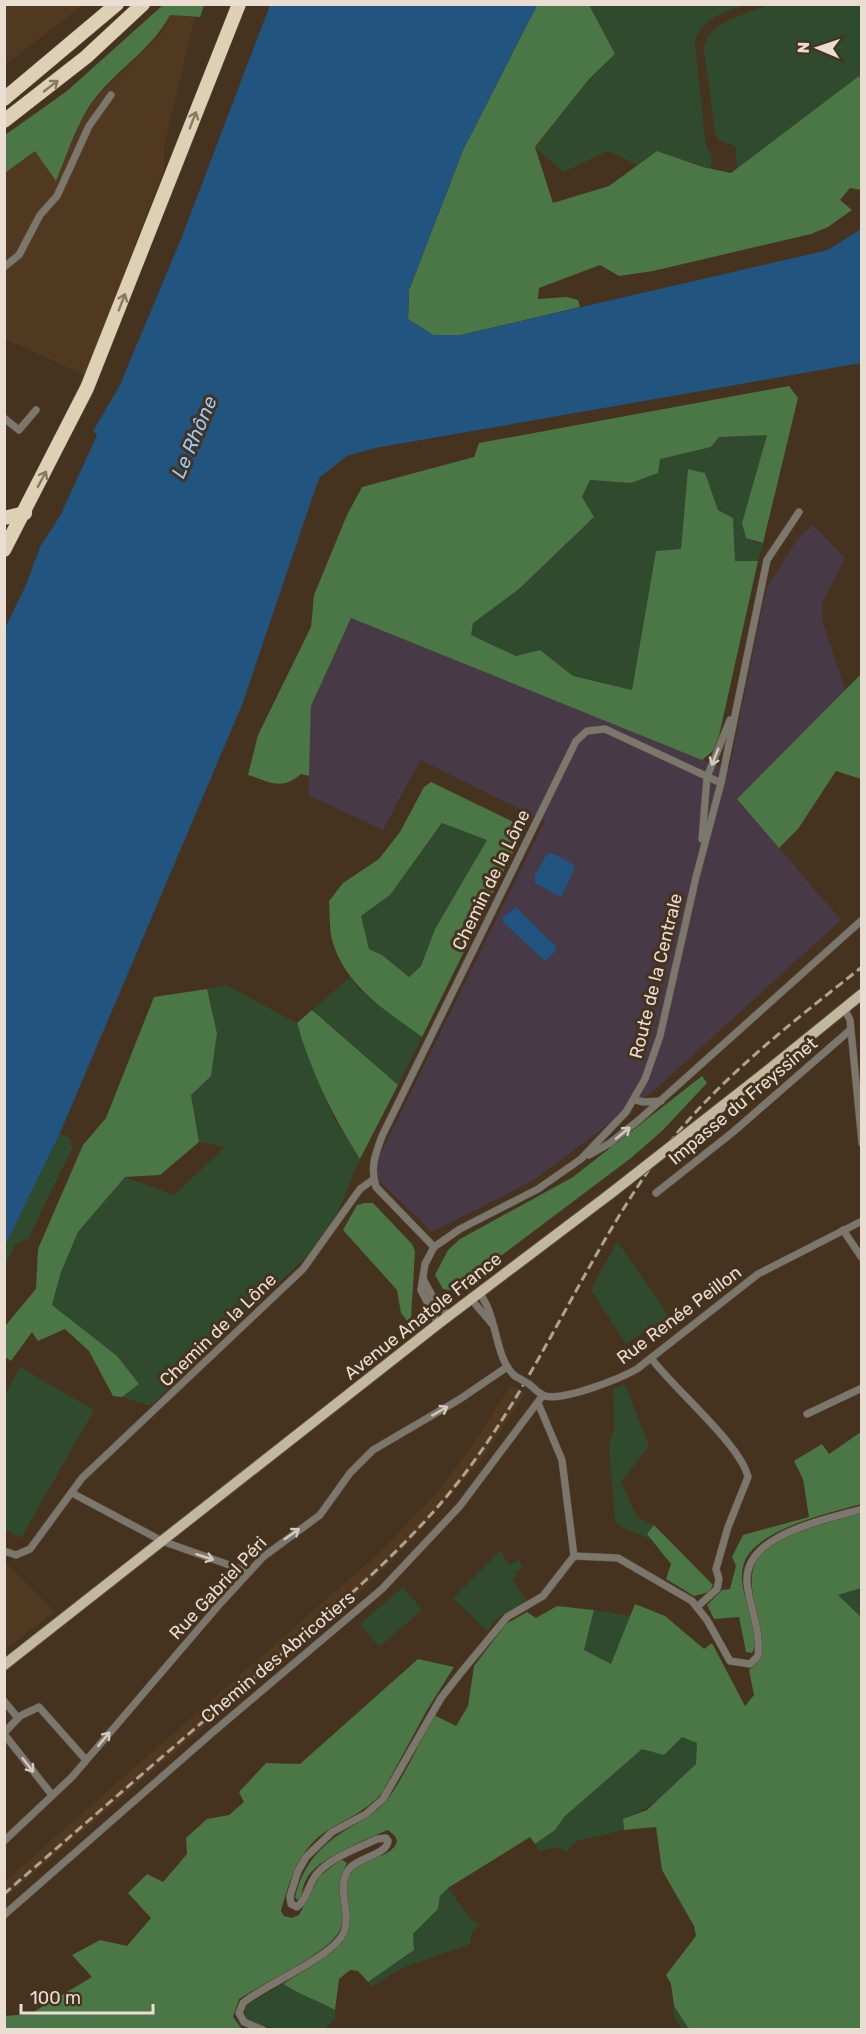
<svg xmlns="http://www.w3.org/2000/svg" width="866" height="2034" viewBox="0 0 866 2034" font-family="Rubik,sans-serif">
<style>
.built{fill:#503920}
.industrial{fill:#473946}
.green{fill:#304a2d}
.forest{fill:#4b7645;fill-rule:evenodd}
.water{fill:#21547e}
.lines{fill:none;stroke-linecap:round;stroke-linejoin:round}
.minor-casing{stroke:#5f4e3c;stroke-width:8}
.primary-casing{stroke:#5f4e3c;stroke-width:12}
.motorway-casing{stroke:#5f4e3c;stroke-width:15}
.minor{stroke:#7c776c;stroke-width:7}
.primary{stroke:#c2b79f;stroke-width:10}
.motorway{stroke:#ddd0b4;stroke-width:14}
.rail{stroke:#b0a293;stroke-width:3;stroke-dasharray:9 4.5;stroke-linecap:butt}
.minor-bridge-casing{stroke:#5f4e3c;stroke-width:8;stroke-linecap:butt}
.primary-bridge-casing{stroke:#5f4e3c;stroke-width:12;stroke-linecap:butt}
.minor-bridge{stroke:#7c776c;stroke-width:7}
.primary-bridge{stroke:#c2b79f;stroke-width:10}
.oneway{stroke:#897962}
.oneway2{stroke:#d4c9be}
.labels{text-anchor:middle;stroke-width:6;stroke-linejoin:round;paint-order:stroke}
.street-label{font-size:18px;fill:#eaded2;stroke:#45321f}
.water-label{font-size:20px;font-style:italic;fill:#91cbff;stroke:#45321f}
</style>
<rect width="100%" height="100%" fill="#45321f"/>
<g class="built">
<polygon points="5,4 83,4 83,5 5,65"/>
<polygon points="170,15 195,17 164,146 164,169 86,376 5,339 5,173 35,150 56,180 81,121 95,99 161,33"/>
<polygon points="511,1385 525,1393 482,1459 407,1545 356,1596 5,1898 5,1881 377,1555 438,1491 465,1456"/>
<polygon points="5,1562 55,1612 5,1649 4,1649"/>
</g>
<polygon class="industrial" points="813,525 845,558 822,603 823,623 846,691 737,799 841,920 658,1087 534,1180 432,1232 371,1173 545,821 420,760 383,830 308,795 311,706 351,618 729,770 766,589 798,538"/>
<g class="green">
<path d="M589,5H745C725,12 699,19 695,43L706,147L712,155L711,169L657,151L637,165L607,151L564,172L535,148L589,79L615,54Z"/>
<path d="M768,5H861V78L859,76L737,169L735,146L719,141L715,134L704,49C707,21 745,15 768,5Z"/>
<polygon points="767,435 742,523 755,543 763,543 758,561 735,561 733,518 718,510 705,473 688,470 681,550 656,551 632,690 573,676 540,650 516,656 470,635 473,622 519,589 594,517 581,497 590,480 631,483 660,459 711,447 719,437"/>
<polygon points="443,823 487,840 435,929 421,966 409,977 382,955 369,949 361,916 390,895"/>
<polygon points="350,977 359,989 422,1037 398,1085 312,1010"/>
<polygon points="226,985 297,1023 333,1116 360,1159 337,1214 308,1255 150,1406 122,1397 139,1384 52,1305 61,1272 78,1232 125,1177 174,1195 225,1147 199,1142 191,1094 217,1033 207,989"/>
<polygon points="60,1133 71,1139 72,1149 28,1239 15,1245 5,1266 5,1246"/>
<polygon points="617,1241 669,1316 626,1344 591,1290"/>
<polygon points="20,1367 94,1410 21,1538 4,1529 5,1395"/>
<polygon points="625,1384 649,1446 621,1482 637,1517 654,1525 647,1534 652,1540 619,1526 615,1520 609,1445 614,1428 613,1389"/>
<polygon points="500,1551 509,1565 519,1560 523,1568 514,1572 517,1576 513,1580 527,1602 498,1618 487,1631 453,1598"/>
<polygon points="403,1587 422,1610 379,1647 360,1624"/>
<polygon points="861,1588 861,1617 837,1594"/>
<path d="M594,1610L660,1621L732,1722C699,1760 671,1801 623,1819L624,1830L577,1841L566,1852L558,1847L539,1851L535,1844L555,1830L564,1817L642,1749L611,1665L584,1650Z"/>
<polygon points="448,1888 471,1919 479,1924 472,1932 470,1944 400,1969 371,1987 368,1982 414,1950 413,1934 438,1909 440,1896"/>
<path d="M282,1984C300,1995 317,2000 335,2010V2019L324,2029C303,2029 261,2032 245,2018L246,2007L250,2003Z"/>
<polygon points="674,2006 689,2029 682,2029 673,2015"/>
</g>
<g class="forest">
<path d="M163,5H204L200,17L170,15C153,48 119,68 96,97C77,121 68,153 56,181L35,151L5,173V135L67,91Z"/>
<polygon points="537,5 589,5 615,54 589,79 535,147 553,203 609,186 657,151 703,167 731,173 859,76 861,78 861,190 850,188 840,200 852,210 828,227 811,234 653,271 619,276 600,265 539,288 538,299 567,297 578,300 580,307 461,335 433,335 408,319 409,290 463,150"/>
<path d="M789,386L798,398L763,543L746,538L742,523L767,435L719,437L711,447L660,459L658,473L631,483L590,480L582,497L594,517L519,589L473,623L471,635L516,656L540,650L573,676L632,690L656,551L681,549L688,469L705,473L718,510L733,518L735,561H758L719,736L713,751L702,760L351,618L311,706L309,776L301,774C282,791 270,782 248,775L258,735L311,627L314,595L347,515L362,487L474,457L479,443Z"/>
<polygon points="861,674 861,779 836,771 798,829 779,848 737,799"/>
<path d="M431,782L518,824L521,836L422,1037C387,1011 347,988 333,943C329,931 330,914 329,901L343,883L379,859L400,832L424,787ZM442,823L487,840L435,929L421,966L409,977L382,955L369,949L361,916L390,895Z"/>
<polygon points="207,989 217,1033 211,1076 191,1095 199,1142 160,1175 125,1177 78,1232 61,1272 52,1305 117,1356 139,1384 122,1397 113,1396 89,1351 65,1329 38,1341 32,1332 11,1361 5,1357 5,1326 36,1289 38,1249 83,1145 106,1118 154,997"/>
<path d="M312,1010L398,1085L360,1159C333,1117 311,1072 297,1023Z"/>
<polygon points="702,1076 707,1083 663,1130 631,1158 454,1291 443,1289 435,1275 448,1250 460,1239 573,1177"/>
<polygon points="364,1203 373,1203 412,1244 415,1251 411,1319 408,1322 401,1313 397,1290 343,1230 357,1205"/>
<path d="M861,1432V1504C830,1513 750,1530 743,1567C739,1583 747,1601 751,1617C754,1628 759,1642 752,1653L746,1652L739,1617L714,1619L707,1605L722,1590L730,1589L736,1566L732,1557L743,1535L809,1517L803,1479L794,1461L822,1444L829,1454Z"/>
<path d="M861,1513V1588L838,1595L861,1617V2029H689L674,2006L671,1984L666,1975L696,1936L694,1926L662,1870L656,1827L624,1830L623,1819L647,1810L696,1764L697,1743L682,1737L664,1755L642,1749L564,1817L555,1830L535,1844L530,1837L448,1888L440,1896L438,1909L413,1934L414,1950L368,1982L358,1971L350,1970L339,1979L335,2010C317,2000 300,1995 283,1984C300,1972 340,1952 347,1933C355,1912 337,1890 353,1870C363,1857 392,1859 397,1841L395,1836L388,1830C367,1839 315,1859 306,1880C303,1885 302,1892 301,1898L297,1900L295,1897C304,1861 323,1843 354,1825C366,1818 378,1811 387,1800C406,1774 419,1743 434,1715L456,1726L468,1706L474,1666L506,1624L527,1612L536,1618L557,1606L594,1610L584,1650L611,1664L635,1604L665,1616L704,1649L712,1643L745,1706L754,1695L749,1670C786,1644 728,1585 764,1551C784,1531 834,1521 861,1513Z"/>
<polygon points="654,1525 713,1585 709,1592 694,1596 666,1579 671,1564 647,1534"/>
<path d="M418,1659L454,1667L427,1710L382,1793C367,1811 345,1819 325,1832C297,1852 290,1880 281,1911L284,1916L292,1918L299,1915L319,1877L341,1859L347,1863C331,1895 348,1903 341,1927C335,1951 261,1984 239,1999L233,2017L242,2029L5,2030V2016L30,2014L92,1977L72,1955L100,1940L127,1946L151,1918L128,1893L147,1874L163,1882L187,1854L186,1838L207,1819L229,1815L244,1802L239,1792L266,1763L300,1764Z"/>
</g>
<g class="water">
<polygon points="270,5 537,5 463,150 409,290 408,319 433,335 461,335 828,250 861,229 861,363 375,448 347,456 319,478 242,705 60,1133 5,1246 5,628 26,585 40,547 61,514 97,435 93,431 119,387 181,239"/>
<polygon points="547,854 555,854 574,865 574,870 561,897 535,883 535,875"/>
<polygon points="516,907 556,947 555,952 545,961 503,922 503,917"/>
</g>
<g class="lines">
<defs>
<g id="minor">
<polyline points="4,267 19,255 40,215 57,196 89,126 111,95"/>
<polyline points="4,418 19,430 36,410"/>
<polyline points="702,839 707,777 730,720"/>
<polyline points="844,1008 850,1020 862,1143"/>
<polyline points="635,1100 644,1102 661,1101"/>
<polyline points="589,1155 610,1143 640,1119 862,920"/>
<polyline points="656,1193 733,1132 849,1031"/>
<polyline points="843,1230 862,1258"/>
<path d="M434,1247L376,1187C370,1168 375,1155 382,1136L576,741L587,731L605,729L721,783"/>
<polyline points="423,1279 436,1303 449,1316"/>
<path d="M479,1293C498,1315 494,1358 515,1376"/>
<polyline points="471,1299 493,1325"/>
<polyline points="438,1324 421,1290 425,1264 434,1247 460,1229 538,1189 581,1159 626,1112 645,1079 660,1036 696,877 721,783 767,560 799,512"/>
<path d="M651,1358C673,1388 741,1445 748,1477L728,1527L716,1569L719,1579L717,1589L697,1607"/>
<path d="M529,1384C534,1388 539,1394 545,1396C564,1401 619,1379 637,1369L758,1274L862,1221"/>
<path d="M538,1403L562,1460L574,1556L618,1558L692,1601L707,1620L730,1661L750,1664L758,1656C761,1630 750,1609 747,1583C743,1534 826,1520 862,1509"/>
<polyline points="807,1414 862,1388"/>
<polyline points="72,1493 162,1541 249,1572"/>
<polyline points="4,1551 16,1555 30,1549 82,1478 303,1269 360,1189 374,1179"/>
<polyline points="4,1701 18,1718"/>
<polyline points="4,1733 20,1716 39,1707 86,1760"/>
<polyline points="4,1734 52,1795"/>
<polyline points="4,1841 72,1777 218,1606 263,1557 320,1515 350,1473 373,1450 460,1399 507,1367"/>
<polyline points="4,1915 213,1732 382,1589 460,1506 543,1395"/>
<path d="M263,2030L244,2022L239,2013L243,2003C265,1984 334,1957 344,1932C352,1911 335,1889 349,1869C358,1857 387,1855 388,1841L386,1838L377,1839C356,1849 331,1857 316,1875C308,1885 307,1900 297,1907L291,1904L290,1896L298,1871L306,1857L332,1832L366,1814L383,1799L441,1698L463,1670L507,1617L543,1596L574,1556"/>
</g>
<g id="primary">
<polyline points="767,1071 862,994"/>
<polyline points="4,1665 438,1324 610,1194"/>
</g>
<g id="motorway">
<polyline points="4,99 117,4"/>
<polyline points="4,121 86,57 143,4"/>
<polyline points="4,518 25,513"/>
<polyline points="4,550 87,388 239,4"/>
</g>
</defs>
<use href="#minor" class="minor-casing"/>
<use href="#primary" class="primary-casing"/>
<use href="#motorway" class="motorway-casing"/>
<use href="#minor" class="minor"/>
<use href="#primary" class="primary"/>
<use href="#motorway" class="motorway"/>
<path class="rail" d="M4,1894C88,1821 172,1748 256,1676C322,1619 391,1563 447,1496C527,1400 573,1283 642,1180C699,1094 781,1031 862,967"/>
<defs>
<polyline id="minor-bridge" points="515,1376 529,1384"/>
<polyline id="primary-bridge" points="610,1194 767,1071"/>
</defs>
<use href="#minor-bridge" class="minor-bridge-casing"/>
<use href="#primary-bridge" class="primary-bridge-casing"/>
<use href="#minor-bridge" class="minor-bridge"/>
<use href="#primary-bridge" class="primary-bridge"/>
</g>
<defs><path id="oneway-shaft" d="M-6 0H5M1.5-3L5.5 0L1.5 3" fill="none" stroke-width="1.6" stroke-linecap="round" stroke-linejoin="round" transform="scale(1.5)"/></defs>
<g class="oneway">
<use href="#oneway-shaft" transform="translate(51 86) rotate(-38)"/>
<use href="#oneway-shaft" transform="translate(193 120) rotate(-69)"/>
<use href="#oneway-shaft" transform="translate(122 302) rotate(-69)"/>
<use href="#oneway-shaft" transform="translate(42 479) rotate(-62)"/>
</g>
<g class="oneway2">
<use href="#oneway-shaft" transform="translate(715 757) rotate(112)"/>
<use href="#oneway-shaft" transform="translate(623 1133) rotate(-39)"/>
<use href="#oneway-shaft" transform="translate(440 1411) rotate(-30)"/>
<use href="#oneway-shaft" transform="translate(292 1534) rotate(-35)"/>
<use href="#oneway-shaft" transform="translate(205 1557) rotate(18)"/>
<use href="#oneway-shaft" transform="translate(104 1739) rotate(-50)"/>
<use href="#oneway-shaft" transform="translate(28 1765) rotate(52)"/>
</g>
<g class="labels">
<g class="street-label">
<text transform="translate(491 880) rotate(-64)" y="6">Chemin de la Lône</text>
<text transform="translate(656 976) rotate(-76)" y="6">Route de la Centrale</text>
<text transform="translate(743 1101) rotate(-40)" y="6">Impasse du Freyssinet</text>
<text transform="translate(679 1315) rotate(-37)" y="6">Rue Renée Peillon</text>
<text transform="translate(423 1316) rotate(-38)" y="6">Avenue Anatole France</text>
<text transform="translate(218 1330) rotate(-44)" y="6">Chemin de la Lône</text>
<text transform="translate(218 1588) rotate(-47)" y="6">Rue Gabriel Péri</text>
<text transform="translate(278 1657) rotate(-40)" y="6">Chemin des Abricotiers</text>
</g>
<g class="water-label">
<text transform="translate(194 437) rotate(-67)" y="7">Le Rhône</text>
</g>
</g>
<rect width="866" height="2034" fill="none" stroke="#eaded2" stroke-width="12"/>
<g transform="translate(818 48) rotate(272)" stroke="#45321f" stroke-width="4.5" paint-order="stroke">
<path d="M0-4.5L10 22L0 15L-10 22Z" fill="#eaded2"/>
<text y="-9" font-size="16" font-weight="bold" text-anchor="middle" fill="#eaded2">N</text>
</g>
<path d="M21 2004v9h132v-9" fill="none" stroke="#eaded2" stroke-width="3"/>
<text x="30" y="2004" font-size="18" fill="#eaded2" stroke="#45321f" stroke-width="4.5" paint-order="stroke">100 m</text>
</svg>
